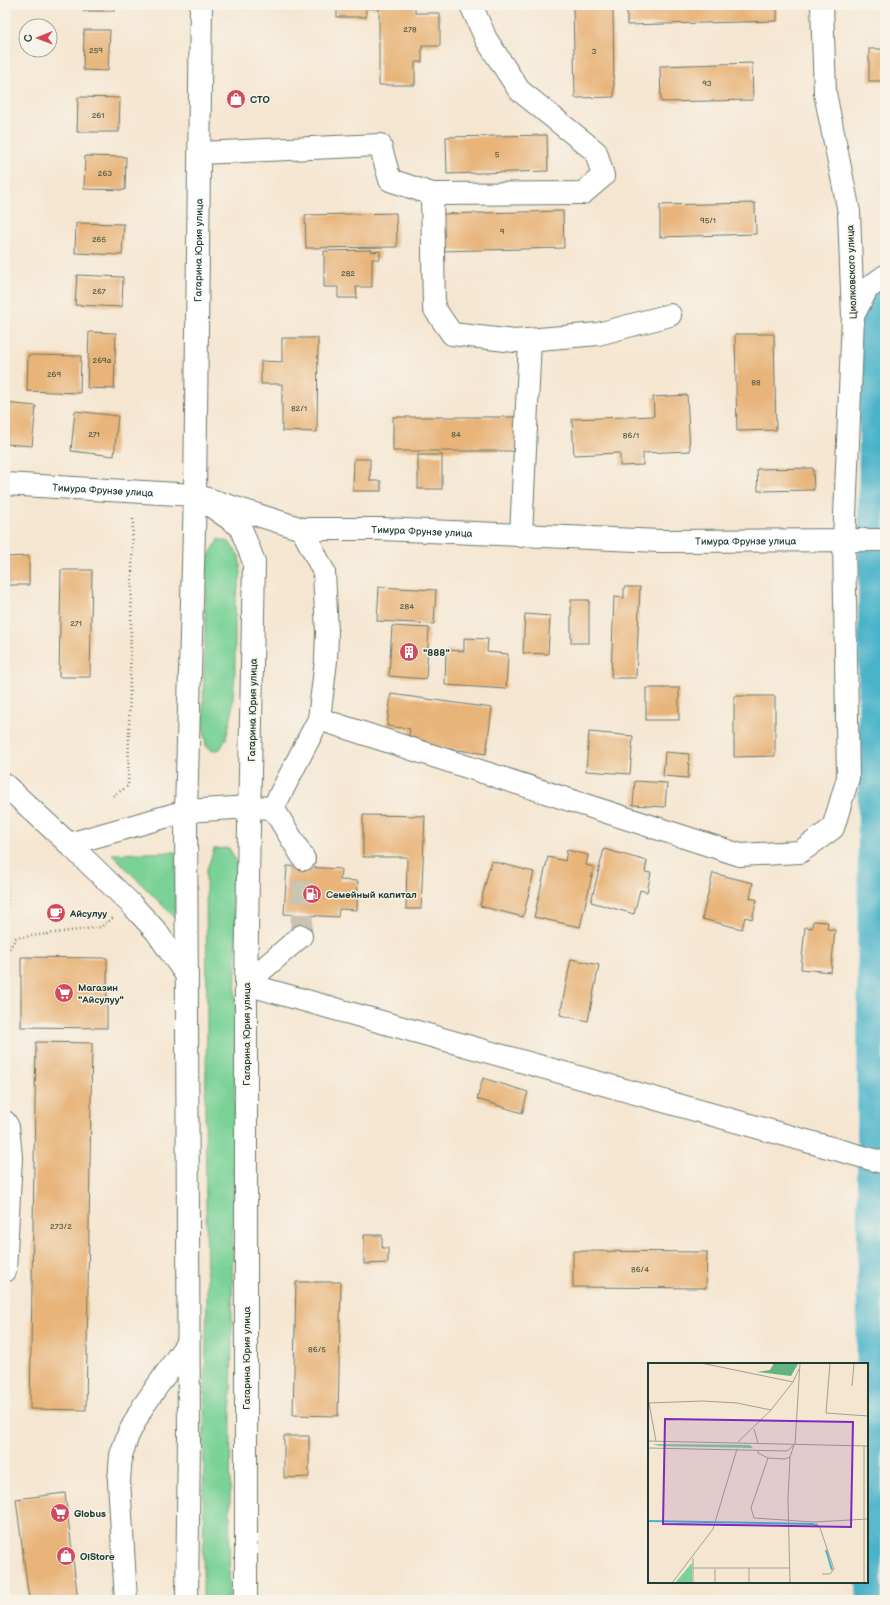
<svg xmlns="http://www.w3.org/2000/svg" width="890" height="1605" viewBox="0 0 890 1605" font-family="'Balsamiq Sans',sans-serif">
<style>
.green{fill:#7ad297;stroke:#4c8866}
.lines{fill:none;stroke-linecap:round;stroke-linejoin:round}
.canal{stroke:#4ab3c9;stroke-width:26}
.building{fill:#e8b479}
.minor-tunnel{stroke:#cac4b2;stroke-width:22;stroke-dasharray:22 11;stroke-linecap:butt}
.minor-casing{stroke:#6a786b;stroke-width:24}
.major-casing{stroke:#6a786b;stroke-width:24}
.path{stroke:#6a786b;stroke-width:2.5;stroke-dasharray:1 3;stroke-linecap:butt}
.minor{stroke:#fff;stroke-width:22}
.major{stroke:#fff;stroke-width:22}
.labels{text-anchor:middle;stroke-width:3;stroke-linejoin:round;paint-order:stroke}
.number-label{font-size:8px;fill:#515b45}
.poi-label{font-size:10px;font-weight:bold;fill:#1f3d34;stroke:#f7f3e8;text-anchor:start}
.street-label{font-size:10px;fill:#1f3d34;stroke:#f7f3e8}
.inset-river{fill:none;stroke:#4ab3c9;stroke-width:2}
.inset-road{fill:none;stroke:#9fa292;stroke-width:1}
.view{fill:#7b2cbf;fill-opacity:0.15;stroke:#7b2cbf;stroke-width:2}
.inset-edge{fill:none;stroke:#1f3d34;stroke-width:2}
</style>
<rect width="100%" height="100%" fill="#f7f3e8"/>
<filter id="ink" filterUnits="userSpaceOnUse"><feTurbulence type="fractalNoise" baseFrequency=".025" numOctaves="2"/><feDisplacementMap in="SourceGraphic" scale="8" xChannelSelector="R" yChannelSelector="G"/><feConvolveMatrix kernelMatrix="1 2 1 2 8 2 1 2 1" color-interpolation-filters="sRGB"/></filter>
<filter id="wash" filterUnits="userSpaceOnUse"><feTurbulence type="fractalNoise" baseFrequency=".012" numOctaves="4" result="noise"/><feDisplacementMap in="SourceGraphic" scale="16" xChannelSelector="R" yChannelSelector="G"/><feGaussianBlur stdDeviation="0.9" result="paint"/><feColorMatrix in="noise" values="0 0 0 0 0 0 0 0 0 0 0 0 0 0 0 0 0 1.4 0 .05"/><feComposite in="paint" operator="in"/></filter>
<g filter="url(#wash)">
<rect width="100%" height="100%" fill="#f5e6d1"/>
<g class="green">
<polygon points="219,539 229,542 239,556 241,574 235,602 235,670 232,713 226,739 220,749 211,751 206,746 203,722 205,619 207,559"/>
<polygon points="229,848 237,862 229,1600 203,1600 204,1427 207,1295 205,1109 207,1028 206,872 214,849"/>
<polygon points="176,852 175,918 112,854"/>
</g>
<g class="lines">
<polyline class="canal" points="869,1600 872,326 878,298 885,291"/>
</g>
<g id="blocks">
<g class="building">
<rect x="84" y="5" width="30" height="6"/>
<rect x="337" y="5" width="29" height="12"/>
<polygon points="367,5 415,5 415,13 440,13 440,46 422,46 422,62 415,62 415,85 379,85 379,8 367,8"/>
<polygon points="573,5 613,5 614,97 575,98"/>
<polygon points="627,5 777,5 777,21 627,25"/>
<polygon points="84,30 110,30 108,71 83,70"/>
<rect x="869" y="49" width="16" height="32"/>
<polygon points="752,63 753,100 661,102 660,66"/>
<polygon points="78,97 120,98 119,132 77,132"/>
<polygon points="547,135 548,171 447,174 446,137"/>
<polygon points="85,156 126,157 125,190 84,189"/>
<polygon points="755,203 756,234 660,237 660,205"/>
<polygon points="563,211 564,248 441,251 440,214"/>
<polygon points="396,213 397,247 306,248 305,215"/>
<polygon points="76,223 124,224 122,255 75,253"/>
<polygon points="372,250 372,252 380,251 380,259 372,259 372,287 356,287 357,298 338,298 338,287 324,287 324,251"/>
<polygon points="77,275 123,277 122,307 75,305"/>
<polygon points="89,332 116,333 114,389 87,388"/>
<polygon points="735,334 774,334 776,430 737,431"/>
<polygon points="282,338 318,338 317,432 282,431 282,384 261,384 261,361 282,362"/>
<polygon points="28,355 81,356 80,393 27,391"/>
<polygon points="687,395 690,451 643,453 643,465 620,466 620,453 574,455 572,419 654,416 653,397"/>
<polygon points="5,403 36,406 32,446 5,444"/>
<polygon points="75,411 118,416 114,456 71,451"/>
<rect x="393" y="417" width="125" height="34"/>
<rect x="418" y="455" width="24" height="34"/>
<polygon points="354,459 370,459 370,481 381,481 381,491 353,491"/>
<polygon points="813,468 814,490 758,491 757,469"/>
<polygon points="29,556 29,585 5,585 5,557"/>
<polygon points="61,570 92,570 90,677 59,677"/>
<polygon points="379,587 436,590 434,624 377,621"/>
<polygon points="624,587 640,587 636,678 611,678 614,597 624,598"/>
<rect x="571" y="600" width="18" height="43"/>
<polygon points="525,614 550,616 548,654 523,653"/>
<polygon points="392,626 429,628 426,679 389,676"/>
<polygon points="464,638 488,639 487,652 508,654 506,689 445,685 446,650 464,651"/>
<rect x="646" y="688" width="33" height="32"/>
<polygon points="391,694 492,708 486,754 408,743 410,729 387,726"/>
<polygon points="734,696 775,696 775,756 734,757"/>
<polygon points="589,732 633,736 630,774 586,771"/>
<polygon points="665,752 689,754 688,778 663,776"/>
<polygon points="635,781 667,783 665,807 633,805"/>
<polygon points="363,815 425,816 421,909 406,909 407,857 363,857"/>
<polygon points="604,849 647,861 645,872 651,873 647,892 640,890 634,914 591,902"/>
<polygon points="567,850 588,855 586,865 594,867 580,927 534,917 548,857 565,861"/>
<polygon points="491,861 534,872 523,917 480,906"/>
<polygon points="287,866 341,869 340,880 358,881 357,910 339,909 338,917 284,914"/>
<polygon points="713,873 753,883 750,898 757,900 752,919 745,917 742,929 702,919"/>
<polygon points="813,921 828,922 827,929 835,930 831,972 801,969 805,927 812,928"/>
<polygon points="21,957 107,958 107,1028 21,1027"/>
<polygon points="571,959 599,965 588,1021 560,1015"/>
<polygon points="36,1042 92,1043 86,1410 30,1409"/>
<polygon points="483,1078 528,1092 522,1113 477,1099"/>
<polygon points="364,1235 382,1235 382,1248 388,1248 388,1263 364,1264"/>
<polygon points="573,1251 707,1252 706,1288 573,1287"/>
<polygon points="296,1282 341,1282 338,1416 293,1415"/>
<polygon points="284,1436 309,1436 309,1477 284,1478"/>
<polygon points="65,1493 78,1600 29,1600 16,1499"/>
</g>
</g>
</g>
<g filter="url(#ink)">
<use href="#blocks" fill-opacity="0" stroke="#6a786b" stroke-width="1"/>
<g class="lines">
<polyline class="minor-tunnel" points="301,936 304,859"/>
<defs>
<g id="minor">
<polyline points="200,153 380,145 390,180 432,194 583,193 603,176 596,152 519,90 486,39 471,5"/>
<polyline points="432,194 434,308 452,334 515,341 598,334 670,315"/>
<polyline points="854,314 867,289 885,276"/>
<path id="s1" d="M201,497L302,529H381L660,541L885,540"/>
<polyline points="521,536 530,340"/>
<polyline points="319,719 740,855 800,852 833,828 848,778 844,541 853,317 849,212 825,93 822,5"/>
<polyline points="5,785 69,844 131,904 156,931 187,976"/>
<polyline points="250,807 273,808 319,719 326,661 327,633 324,572 302,529"/>
<polyline points="273,808 304,859"/>
<polyline points="69,844 186,811"/>
<polyline points="246,984 885,1163"/>
<polyline points="246,984 301,936"/>
<polyline points="5,1122 8,1127 11,1157 5,1271"/>
<polyline points="126,1600 119,1481 121,1455 128,1435 142,1408 188,1342"/>
</g>
<g id="major">
<path id="s2" d="M5,484L195,495"/>
<polyline points="195,495 240,526 254,562 246,984 246,1600"/>
<polyline points="186,811 250,807"/>
<path id="s3" d="M187,1600L189,1439L186,811L195,495L201,5"/>
</g>
</defs>
<use href="#minor" class="minor-casing"/>
<use href="#major" class="major-casing"/>
<g class="path">
<polyline points="113,796 128,786 133,519"/>
<polyline points="7,952 16,938 101,927 113,918"/>
<polyline points="5,956 7,952 7,819"/>
</g>
<use href="#minor" class="minor"/>
<use href="#major" class="major"/>
</g>
</g>
<defs>
<symbol id="shop-disc" viewBox="-11 -11 22 22"><circle r="9.5" fill="#d1495b" stroke="#f7f3e8"/><path d="M-5-2.5h2.3a2.7 3.5 0 0 1 5.4 0H5L5.5 6h-11ZM-1.5-2.5h3a1.5 2.3 0 0 0-3 0Z" fill="#fff"/></symbol>
<symbol id="building-disc" viewBox="-11 -11 22 22"><circle r="9.5" fill="#d1495b" stroke="#f7f3e8"/><path d="M-4-6H4V6H1V3H-1V6H-4ZM-2.5-4.3h1.7v1.8h-1.7ZM.8-4.3h1.7v1.8H.8ZM-2.5-1h1.7V.8h-1.7ZM.8-1h1.7V.8H.8Z" fill="#fff"/></symbol>
<symbol id="fuel-disc" viewBox="-11 -11 22 22"><circle r="9.5" fill="#d1495b" stroke="#f7f3e8"/><path d="M-5.5-6h7V0h2V4h1.3V-2.5L3-4.5l.8-.8L6-3V5H2.5V1h-1V6h-7ZM-4.2-4.7v3.2H.2V-4.7Z" fill="#fff"/></symbol>
<symbol id="cafe-disc" viewBox="-11 -11 22 22"><circle r="9.5" fill="#d1495b" stroke="#f7f3e8"/><path d="M-5.5-4.5H6V0H3Q3 3.5 0 3.5H-2.5Q-5.5 3.5-5.5 0ZM3-3.2v2h1.7v-2ZM-6 4.5H4V6H-6Z" fill="#fff"/></symbol>
<symbol id="supermarket-disc" viewBox="-11 -11 22 22"><circle r="9.5" fill="#d1495b" stroke="#f7f3e8"/><path d="M-6-5.5h2.5l.6 2H6L4.5 2H-2.5L-4.4-4H-6ZM-1.5 3.2a1.3 1.3 0 1 0 .1 0ZM3 3.2a1.3 1.3 0 1 0 .1 0Z" fill="#fff"/></symbol>
</defs>
<g fill-rule="evenodd">
<use href="#shop-disc" x="225" y="88" width="22" height="22"/>
<use href="#building-disc" x="398" y="641" width="22" height="22"/>
<use href="#fuel-disc" x="301" y="883" width="22" height="22"/>
<use href="#cafe-disc" x="45" y="902" width="22" height="22"/>
<use href="#supermarket-disc" x="53" y="982" width="22" height="22"/>
<use href="#supermarket-disc" x="49" y="1502" width="22" height="22"/>
<use href="#shop-disc" x="55" y="1545" width="22" height="22"/>
</g>
<g class="labels">
<g class="number-label">
<text x="410" y="32">278</text>
<text x="96" y="53">259</text>
<text x="594" y="54">3</text>
<text x="707" y="86">93</text>
<text x="98" y="118">261</text>
<text x="497" y="157">5</text>
<text x="105" y="176">263</text>
<text x="708" y="223">95/1</text>
<text x="502" y="234">9</text>
<text x="99" y="242">265</text>
<text x="348" y="276">282</text>
<text x="99" y="294">267</text>
<text x="102" y="363">269а</text>
<text x="54" y="377">269</text>
<text x="756" y="385">88</text>
<text x="299" y="411">82/1</text>
<text x="94" y="437">271</text>
<text x="456" y="437">84</text>
<text x="631" y="438">86/1</text>
<text x="407" y="609">284</text>
<text x="76" y="626">271</text>
<text x="61" y="1229">273/2</text>
<text x="640" y="1272">86/4</text>
<text x="317" y="1352">86/5</text>
</g>
<g class="poi-label">
<text x="250" y="103">CTO</text>
<text x="423" y="656">"888"</text>
<text x="326" y="898">Семейный капитал</text>
<text x="70" y="917">Айсулуу</text>
<text x="78" y="991">Магазин<tspan x="78" dy="12">"Айсулуу"</tspan></text>
<text x="74" y="1517">Globus</text>
<text x="80" y="1560">O!Store</text>
</g>
<g class="street-label">
<text dy="4" stroke="none"><textPath href="#s3" startOffset="1350">Гагарина Юрия улица</textPath></text>
<text transform="translate(851 272) rotate(-92)" y="4">Циолковского улица</text>
<text dy="4" stroke="none"><textPath href="#s2" startOffset="98">Тимура Фрунзе улица</textPath></text>
<text dy="4" stroke="none"><textPath href="#s1" startOffset="226">Тимура Фрунзе улица</textPath></text>
<text dy="4" stroke="none"><textPath href="#s1" startOffset="550">Тимура Фрунзе улица</textPath></text>
<text transform="translate(252 710) rotate(-89)" y="4">Гагарина Юрия улица</text>
<text transform="translate(246 1034) rotate(-90)" y="4">Гагарина Юрия улица</text>
<text transform="translate(246 1358) rotate(-90)" y="4">Гагарина Юрия улица</text>
</g>
</g>
<g transform="translate(648 1363)">
<rect width="220" height="220" fill="#f5e6d1"/>
<path d="M5,81L102,82L105,85L11,83ZM44,200V220H27Z" fill="#7ad297"/>
<path d="M126,0H150V1L143,13L109,9L122,7Z" fill="#63b480"/>
<path class="inset-river" d="M0,158L165,161L170,163M178,187L184,207"/>
<path class="inset-road" d="M53,0L145,19M182,0L178,50L220,53M204,23L206,0M106,66L110,80M0,78L220,83M8,78L1,40L55,38L89,40L123,47M90,79L123,47L145,19L151,6M147,81L152,0M216,83V220M0,85L139,88L147,81M110,87V90L120,95L137,96L142,94M120,95L103,145L106,155L166,159L220,156M168,160L172,165L186,206L182,211H174M45,195V220M45,205H142M24,220L65,166L89,86M67,220V206M101,220V205M142,220L140,136L142,94L146,82"/>
<path class="view" d="M17,56L205,59L203,164L15,161Z"/>
<rect width="220" height="220" class="inset-edge"/>
</g>
<rect width="890" height="1605" fill="none" stroke="#f7f3e8" stroke-width="20"/>
<g transform="translate(38 38) rotate(269)"><circle r="19" fill="#f7f3e8" stroke="#a1aaa0"/>
<path d="M0-3L7 15L0 10L-7 15Z" fill="#d1495b"/>
<text y="-6" font-size="11" font-weight="bold" text-anchor="middle" fill="#1f3d34">С</text>
</g>
</svg>
